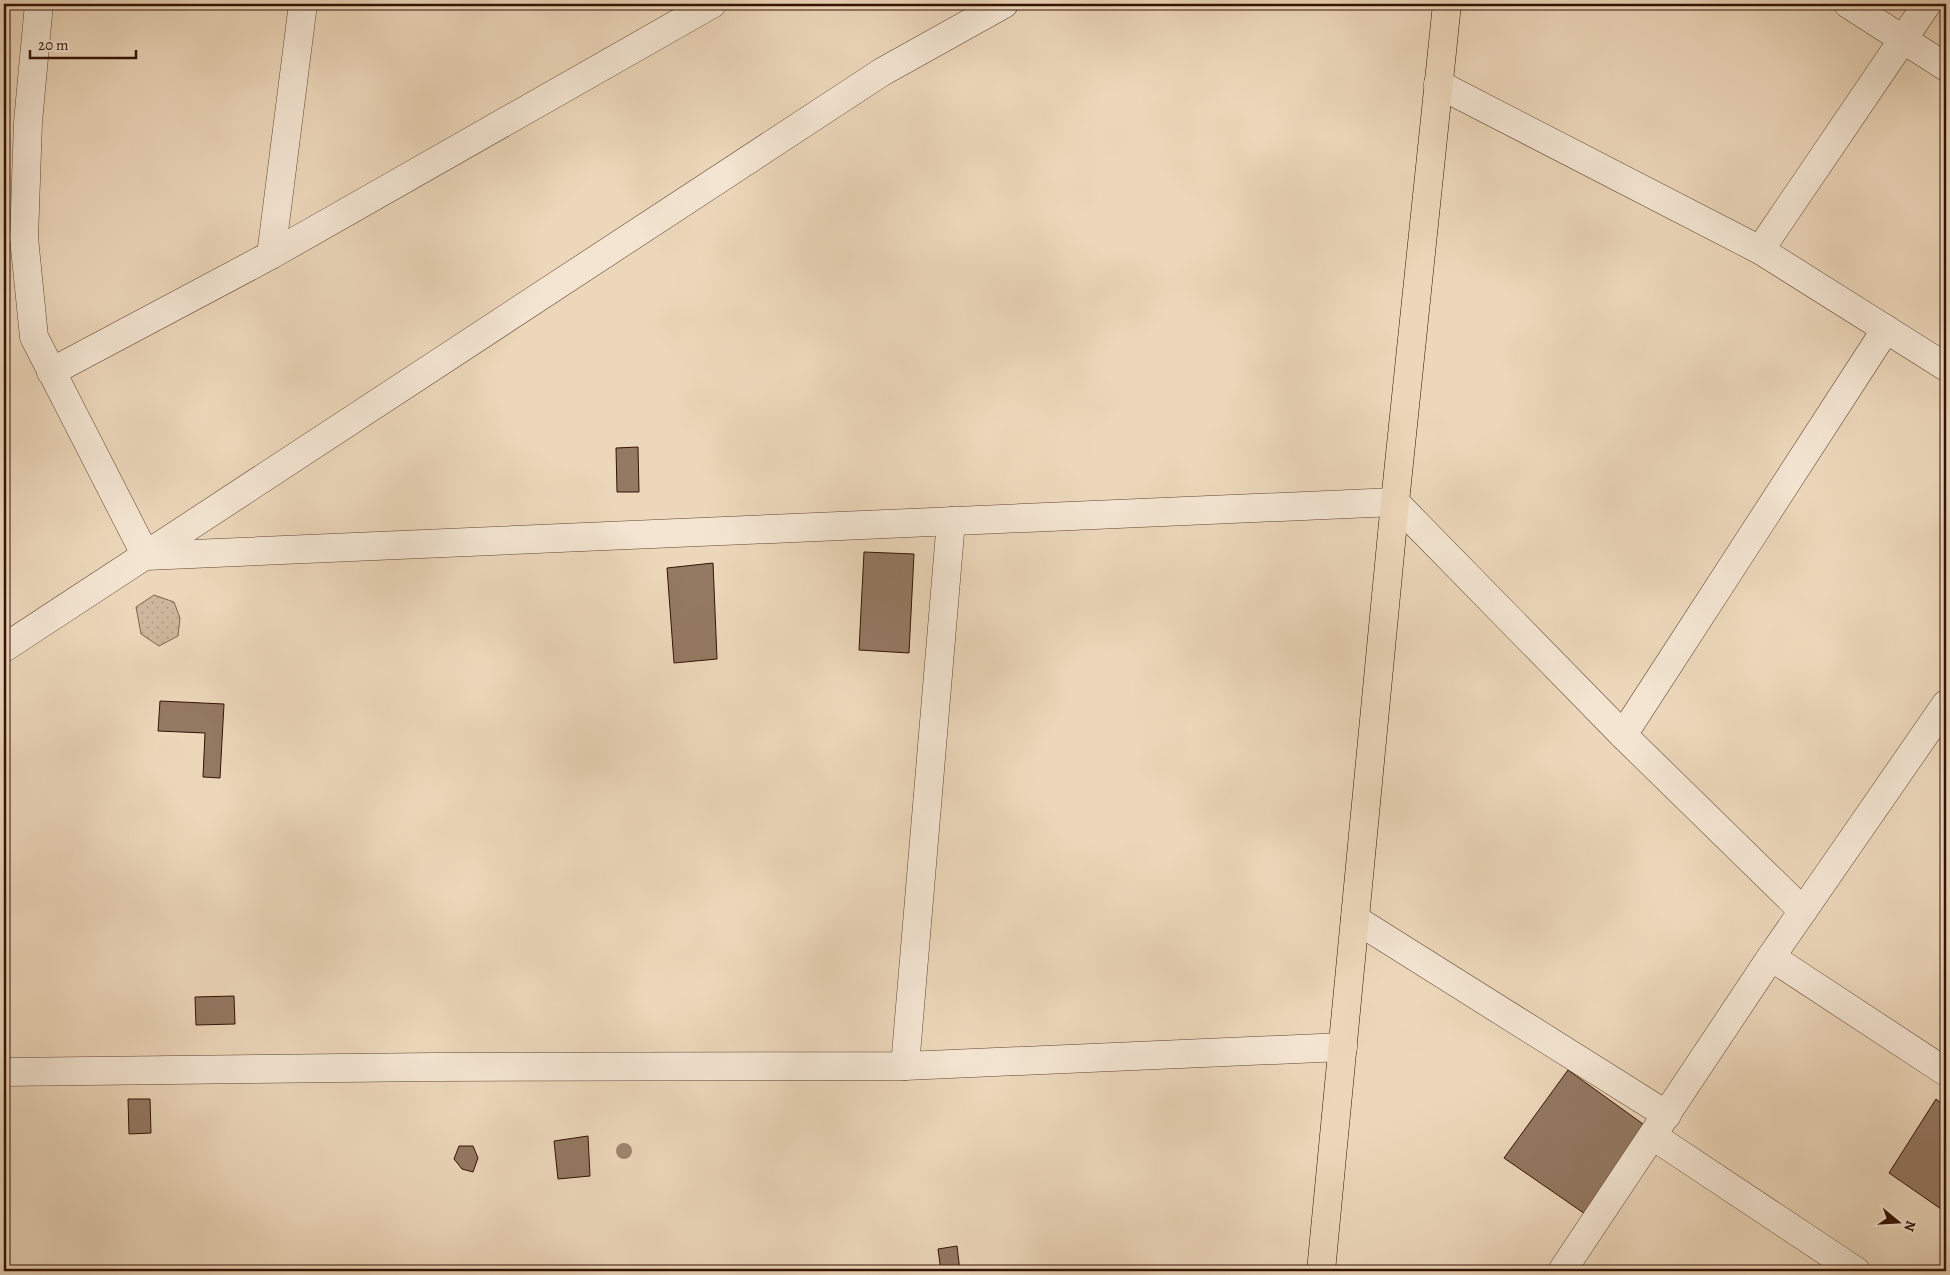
<svg xmlns="http://www.w3.org/2000/svg" width="1950" height="1275" viewBox="0 0 1950 1275" font-family="Alegreya,serif">
<style>
.grass{fill:url(#grass-dots);stroke:#806450}
.building{fill:#947963;stroke:#341304}
.lines{fill:none;stroke-linecap:round;stroke-linejoin:round}
.minor-casing{stroke:#624432;stroke-width:29}
.major-casing{stroke:#341304;stroke-width:29}
.minor{stroke:#f3e5d2;stroke-width:28}
.major{stroke:#ecd7ba;stroke-width:28}
.tree{fill:#a0866f}
</style>
<defs>
<pattern id="grass-dots" width="8" height="8" patternUnits="userSpaceOnUse" patternTransform="scale(1.25)"><rect width="8" height="8" fill="#cdb69b"/><path d="M2 2h.1M6 6h.1" fill="none" stroke="#b19c84" stroke-width="1.8" stroke-linecap="round"/></pattern>
</defs>
<rect width="100%" height="100%" fill="#ecd7ba"/>
<filter id="stains"><feTurbulence type="fractalNoise" baseFrequency=".004" numOctaves="4"/><feColorMatrix values="0 0 0 0 .2 0 0 0 0 .09 0 0 0 0 .02 0 0 0 .5 -.17"/></filter>
<radialGradient id="worn" r=".72"><stop offset=".6" stop-color="#630" stop-opacity="0"/><stop offset="1" stop-color="#630" stop-opacity=".3"/></radialGradient>
<polygon class="grass" points="154,595 174,602 180,618 178,636 159,646 141,634 136,607"/>
<g class="building">
<polygon points="638,447 639,492 617,492 616,448"/>
<polygon points="864,552 914,554 909,653 859,650"/>
<polygon points="713,563 717,659 674,663 667,568"/>
<polygon points="160,701 224,704 220,778 203,777 205,733 158,731"/>
<polygon points="234,996 235,1024 196,1025 195,997"/>
<polygon points="1568,1070 1643,1124 1588,1216 1504,1158"/>
<polygon points="128,1099 150,1099 151,1133 129,1134"/>
<polygon points="1936,1099 1946,1107 1946,1175 1944,1179 1946,1180 1946,1201 1941,1209 1889,1173"/>
<polygon points="588,1136 590,1176 558,1179 554,1141"/>
<polygon points="459,1146 473,1146 478,1158 473,1172 462,1169 454,1159"/>
<polygon points="957,1246 960,1271 941,1271 938,1249"/>
</g>
<g class="lines">
<defs>
<g id="minor">
<polyline points="39,4 28,122 24,238 34,337 146,556 1395,502 1623,735 1803,911"/>
<polyline points="1848,4 1946,67"/>
<polyline points="1438,84 1760,250 1946,367"/>
<polyline points="1760,250 1927,4"/>
<polyline points="271,255 303,4"/>
<polyline points="51,372 271,255 712,4"/>
<polyline points="4,648 882,72 1004,4"/>
<polyline points="1623,735 1886,329"/>
<polyline points="1355,919 1667,1115"/>
<polyline points="1771,957 1946,1072"/>
<polyline points="905,1066 951,521"/>
<polyline points="4,1072 433,1067 905,1066 1343,1047"/>
<polyline points="1653,1136 1856,1271"/>
<polyline points="1562,1271 1771,957 1946,704"/>
</g>
<polyline id="major" points="1321,1271 1395,502 1447,4"/>
</defs>
<use href="#minor" class="minor-casing"/>
<use href="#major" class="major-casing"/>
<use href="#minor" class="minor"/>
<use href="#major" class="major"/>
</g>
<circle class="tree" cx="624" cy="1151" r="8"/>
<rect width="1950" height="1275" fill="none" stroke="#ecd7ba" stroke-width="20"/>
<rect x="5" y="5" width="1940" height="1265" fill="none" stroke="#341304" stroke-width="2.5"/>
<rect x="10" y="10" width="1930" height="1255" fill="none" stroke="#341304"/>
<g transform="translate(1898 1222) rotate(108)" stroke="#f3e5d2" stroke-width="4" paint-order="stroke">
<path d="M0-4L9 19L0 12L-9 19Z" fill="#341304"/>
<text y="-8" font-size="14" font-weight="bold" text-anchor="middle" fill="#341304">N</text>
</g>
<path d="M30 50v8h106v-8" fill="none" stroke="#341304" stroke-width="2.5"/>
<text x="38" y="50" font-size="15" fill="#341304" stroke="#f3e5d2" stroke-width="4" paint-order="stroke">20 m</text>
<rect width="100%" height="100%" filter="url(#stains)"/>
<rect width="100%" height="100%" fill="url(#worn)"/>
</svg>
